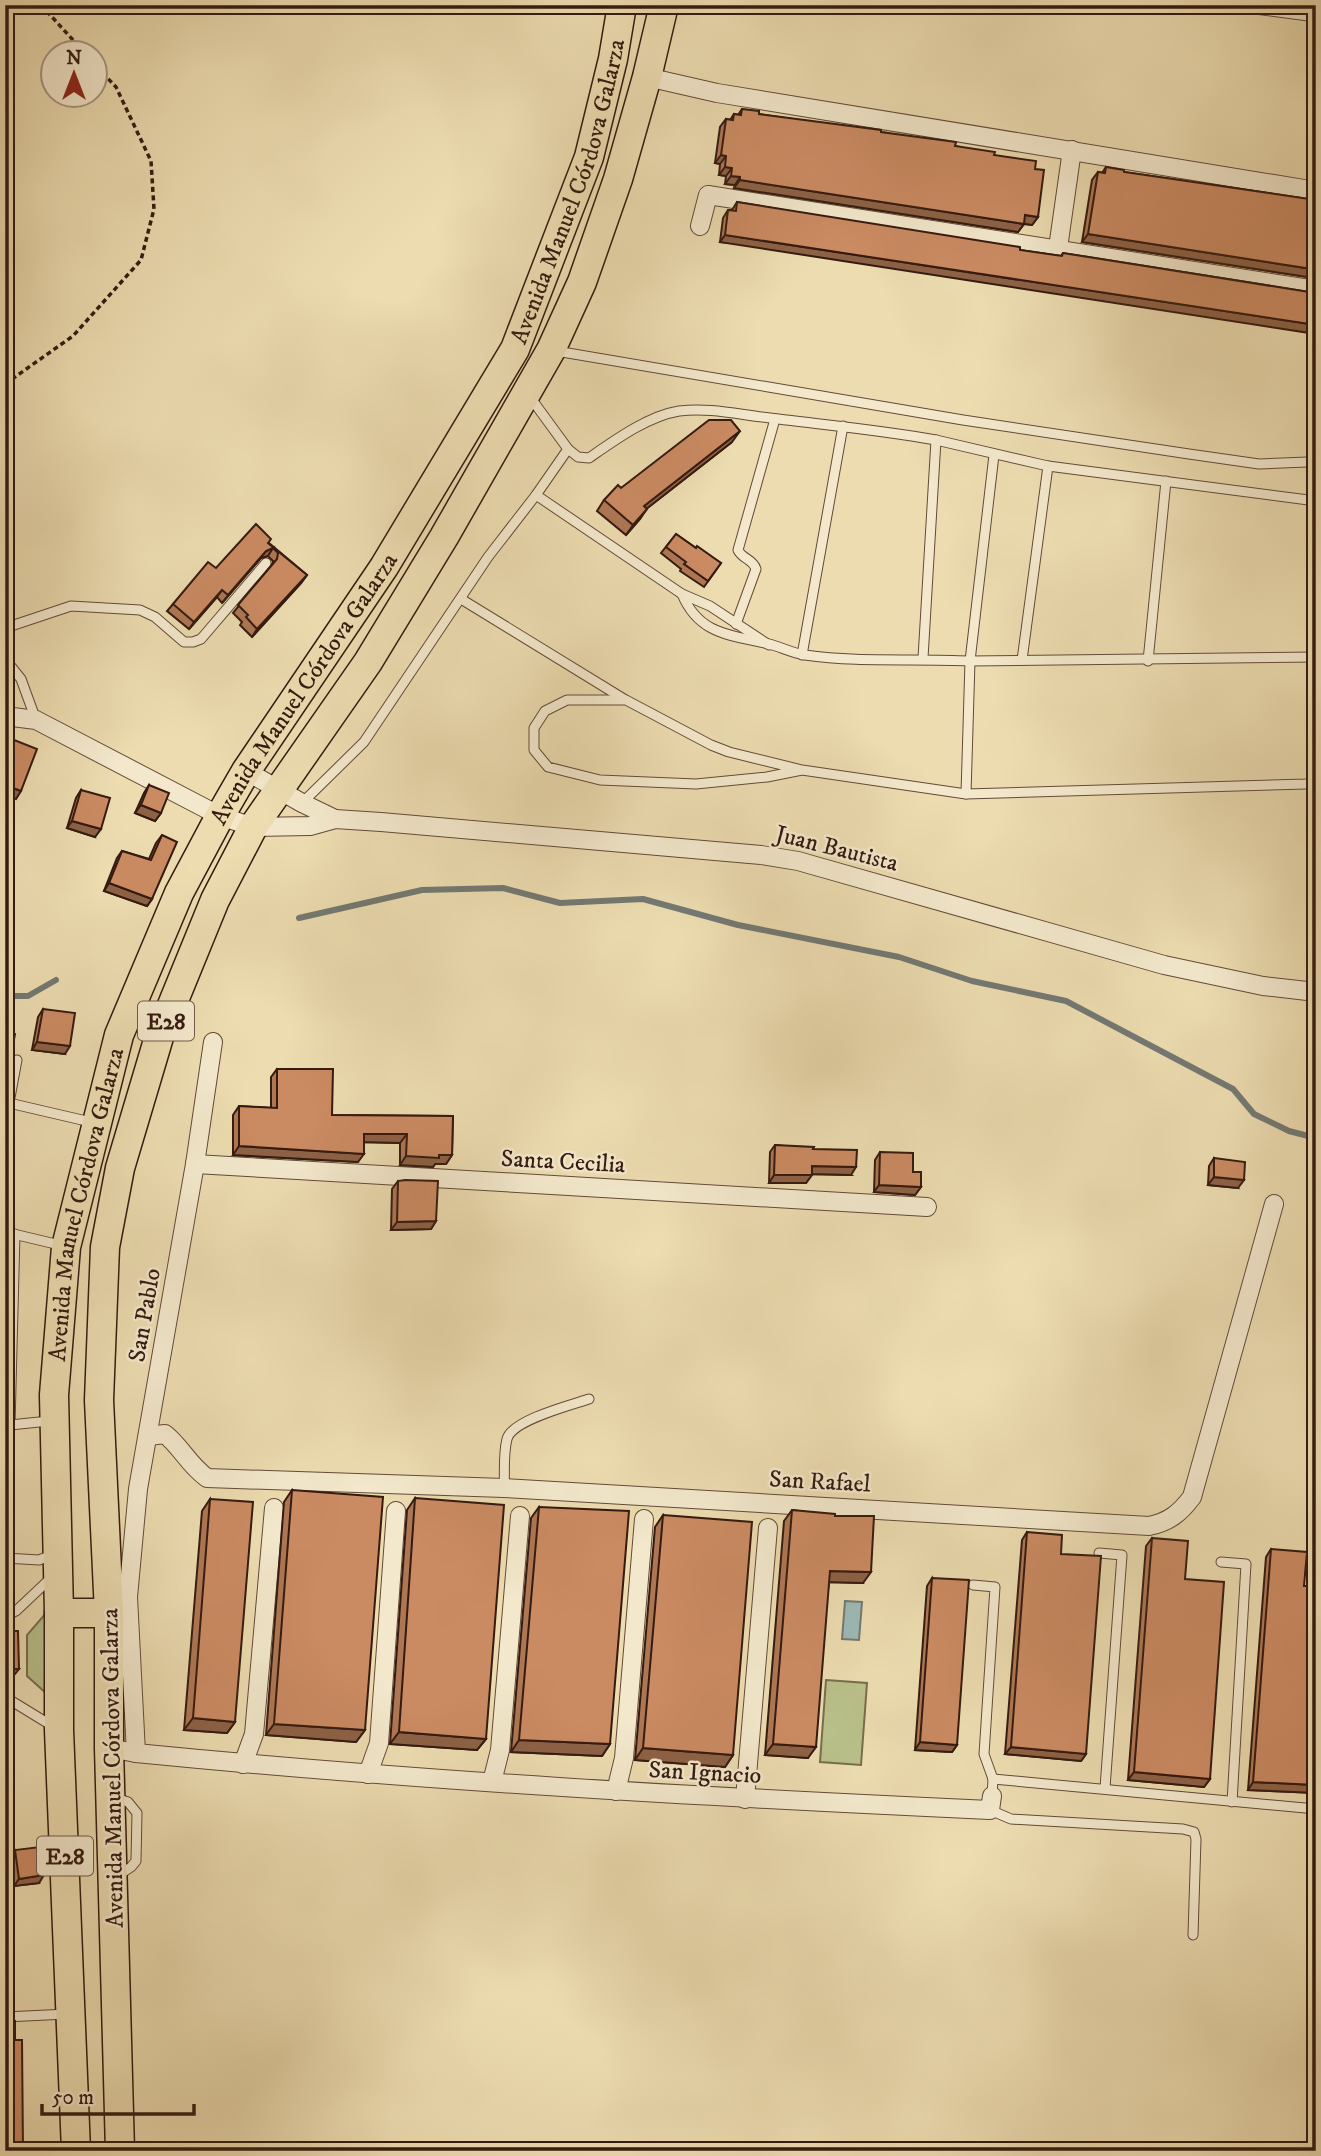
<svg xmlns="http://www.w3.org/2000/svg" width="1321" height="2156" viewBox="0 0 1321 2156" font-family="'IM FELL DW Pica',serif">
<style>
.green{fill:#b9c08a;stroke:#776d4d;stroke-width:2}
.water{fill:#9cb9b5;stroke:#737973;stroke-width:2}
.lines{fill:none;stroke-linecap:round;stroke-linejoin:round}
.stream{stroke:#737973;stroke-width:6}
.lane-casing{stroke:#634a38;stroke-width:11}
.street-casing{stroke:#634a38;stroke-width:20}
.primary-casing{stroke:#351a10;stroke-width:31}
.path{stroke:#351a10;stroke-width:3.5;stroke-dasharray:5 3.5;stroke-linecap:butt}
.lane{stroke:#f3e8cc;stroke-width:9}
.street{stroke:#f3e8cc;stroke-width:18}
.primary{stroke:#ecdcb0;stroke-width:28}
.wall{fill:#ae7754;stroke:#351a10;stroke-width:2}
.shaded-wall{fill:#8d6145;stroke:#351a10;stroke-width:2}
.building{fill:#ca8a62;stroke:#351a10;stroke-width:2}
.labels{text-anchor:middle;stroke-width:5;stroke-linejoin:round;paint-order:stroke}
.shield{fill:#f3e8cc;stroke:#6e5848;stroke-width:2}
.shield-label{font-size:23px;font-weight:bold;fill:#351a10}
.street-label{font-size:24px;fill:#351a10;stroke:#f3e8cc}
</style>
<rect width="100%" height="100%" fill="#ecdcb0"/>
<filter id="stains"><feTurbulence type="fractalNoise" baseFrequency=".00286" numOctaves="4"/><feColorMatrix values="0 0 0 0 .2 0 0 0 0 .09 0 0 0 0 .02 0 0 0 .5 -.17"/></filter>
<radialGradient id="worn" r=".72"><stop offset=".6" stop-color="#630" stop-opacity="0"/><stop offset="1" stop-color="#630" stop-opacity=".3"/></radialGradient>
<g class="green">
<polygon points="46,1613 48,1695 27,1676 27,1635"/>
<polygon points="826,1680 867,1683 861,1765 820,1762"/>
</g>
<polygon class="water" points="845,1601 862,1602 859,1640 842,1639"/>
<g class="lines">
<g class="stream">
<polyline points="299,918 422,890 503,888 560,903 643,899 738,925 899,957 972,981 1066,1001 1233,1089 1254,1114 1289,1131 1316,1138"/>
<polyline points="5,996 28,996 56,980"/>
</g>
<defs>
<g id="lane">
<polyline points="1223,5 1316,17"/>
<polyline points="556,351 963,420 1189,454 1259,464 1307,462"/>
<path d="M530,397L568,449L578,457L589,458C615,440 648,416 679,411C710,407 740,415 770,418C826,425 881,430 936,440L923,658"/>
<polyline points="936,440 1048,466 1316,501"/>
<polyline points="994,455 970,661 966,794 1306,784 1316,780"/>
<polyline points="536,495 568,449"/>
<path d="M682,594C699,635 731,635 769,644C781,647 792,653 805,655C860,663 915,658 970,661L1316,657"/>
<polyline points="461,599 624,699"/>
<path d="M736,624L756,569C753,559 742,559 738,550L775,419"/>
<polyline points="5,628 71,606 140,610 155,617 184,642 193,642 201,639 266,563"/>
<polyline points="802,655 843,426"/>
<polyline points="5,659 21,679 36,720"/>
<polyline points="1022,660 1048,466"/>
<polyline points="1148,661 1166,481"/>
<polyline points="802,770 767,777 696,784 600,780 548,767 534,750 534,728 545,711 567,700 626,700 711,745 729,752 802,770 966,794"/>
<polyline points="302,803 364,742 488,557 536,495 682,594 710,606 769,645"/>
<polyline points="9,1103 17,1060"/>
<polyline points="5,1132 9,1103 95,1123"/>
<polyline points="5,1232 64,1246"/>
<polyline points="15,1234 10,1425 49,1421"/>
<path d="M504,1488C505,1473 503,1454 507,1439C512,1420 571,1405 589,1399"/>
<polyline points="5,1490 10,1425"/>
<polyline points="1099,1553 1122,1555 1105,1788"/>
<polyline points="5,1558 39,1560 52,1555"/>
<polyline points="1221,1562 1246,1564 1232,1802"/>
<polyline points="973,1585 995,1587 984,1754 993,1779 992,1796"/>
<polyline points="5,1616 16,1611 53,1576"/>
<polyline points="5,1697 54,1727"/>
<polyline points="993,1779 1316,1809"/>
<polyline points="116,1798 128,1802 137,1813 136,1861 131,1867 119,1875"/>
<polyline points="990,1810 1011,1819 1183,1829 1194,1832 1196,1839 1193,1935"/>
<polyline points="5,2017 67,2014"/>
</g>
<g id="street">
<polyline points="647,77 717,93 1316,191"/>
<polyline points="700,226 708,195 1316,290"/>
<polyline points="1058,248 1072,150"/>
<polyline points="5,716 36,720 220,816 253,827 310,826 335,819 381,822 761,855 798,861 1164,965 1263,986 1316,992"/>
<polyline points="246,771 302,803 335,819"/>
<polyline points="195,1164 927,1207"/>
<path d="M149,1436L165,1434C182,1448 188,1464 207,1478L504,1488L1149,1526C1169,1522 1180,1513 1192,1497L1274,1204"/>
<path d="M109,1748L136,1753C420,1781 705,1797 990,1810L992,1796"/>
<polyline points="136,1753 128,1597 138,1489 195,1164 213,1042"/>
<polyline points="243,1764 254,1734 274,1508"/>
<polyline points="368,1774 379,1743 396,1511"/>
<polyline points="492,1782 500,1750 520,1516"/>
<polyline points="616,1791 624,1758 644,1519"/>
<polyline points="745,1799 768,1528"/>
</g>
<g id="primary">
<polyline points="59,1613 109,1613"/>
<path id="s1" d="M76,2151L59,1730V1613L54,1395L66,1247L119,1035L179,893L220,816L246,771L384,567L515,349L589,157L613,59L622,5"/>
<polyline points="120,2151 109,1748 109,1613 99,1400 105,1247 120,1168 159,1037 215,900 253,827 368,662 444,537 551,350 582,282 618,179 647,77 664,5"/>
</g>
</defs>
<use href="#lane" class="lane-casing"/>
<use href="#street" class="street-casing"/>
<use href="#primary" class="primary-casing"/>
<g class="path">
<polyline points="41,5 84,52"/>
<polyline points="5,384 73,336 141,260 154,209 151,161 116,87 94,64"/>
</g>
<use href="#lane" class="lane"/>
<use href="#street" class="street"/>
<use href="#primary" class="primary"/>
</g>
<g class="wall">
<polygon points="742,109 759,114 881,132 955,146 994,155 1035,169 1038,217 1032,225 1024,224 1018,232 734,188 735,185 725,184 726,176 719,175 720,164 715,163 720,127 726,119 730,120 734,114 738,115"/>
<polygon points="1106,167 1124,172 1316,200 1316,268 1312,268 1307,277 1082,242 1092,180 1098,172 1102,173"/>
<polygon points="737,202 1020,250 1061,256 1063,253 1309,292 720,242 723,218 728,210 732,210"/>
<polygon points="732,442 646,509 640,519 626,535 597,511 604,500 621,488"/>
<polygon points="676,534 696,548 721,563 704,587 680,571 681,569 661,553"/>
<polygon points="269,543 307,575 301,583 252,637 240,625 242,622 233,613 272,565 273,561 268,556 261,558 222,603 217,597 189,629 167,611 173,604 216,568"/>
<polygon points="149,785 161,813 155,821 135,813 144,793"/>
<polygon points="81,790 95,837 67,828 76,798"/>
<polygon points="162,835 152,899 147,906 104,891 117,858 122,851 149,859 156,843"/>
<polygon points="43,1009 65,1054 32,1050 38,1017"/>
<polygon points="277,1069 332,1115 453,1116 452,1155 446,1164 435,1164 433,1167 400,1165 400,1143 364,1142 358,1162 233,1155 233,1115 239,1106 271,1108 271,1077"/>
<polygon points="775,1145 813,1149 851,1175 812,1174 806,1183 769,1183 770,1152"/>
<polygon points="880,1152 913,1172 921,1187 915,1195 874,1192 875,1160"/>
<polygon points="1214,1158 1238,1188 1208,1185 1209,1166"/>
<polygon points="398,1181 436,1221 431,1229 391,1230 392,1189"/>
<polygon points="292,1490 365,1730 356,1742 266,1735 284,1502"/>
<polygon points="415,1498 486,1739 477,1750 390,1744 407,1510"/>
<polygon points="210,1499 235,1722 227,1733 184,1730 202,1511"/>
<polygon points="539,1507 610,1744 602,1756 511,1752 531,1518"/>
<polygon points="792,1510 835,1516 863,1583 829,1582 808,1758 765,1755 784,1521"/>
<polygon points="663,1515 733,1755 725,1767 635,1760 655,1527"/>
<polygon points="1027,1532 1061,1554 1086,1754 1081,1761 1005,1754 1022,1540"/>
<polygon points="1152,1538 1185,1579 1210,1779 1204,1787 1128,1780 1146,1546"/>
<polygon points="1271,1549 1304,1586 1316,1586 1316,1793 1248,1790 1266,1557"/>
<polygon points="932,1578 957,1745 952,1752 915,1750 927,1586"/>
<polygon points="15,1850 39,1883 14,1886 9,1858"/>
</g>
<g class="shaded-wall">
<polygon points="721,155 726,156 720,164 715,163"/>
<polygon points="725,167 732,168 726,176 719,175"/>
<polygon points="731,176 740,177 735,185 725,184"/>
<polygon points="740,180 1024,224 1018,232 734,188"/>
<polygon points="1025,215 1038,217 1032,225 1019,223"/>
<polygon points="1088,234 1312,269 1307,277 1082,242"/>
<polygon points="725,235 1316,325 1316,334 720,242"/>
<polygon points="1314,260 1316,260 1316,268 1308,268"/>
<polygon points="740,431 732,442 636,517 644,506"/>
<polygon points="647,509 640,519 626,535 633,525"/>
<polygon points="273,548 268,556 261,558 222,603 266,551"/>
<polygon points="307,575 301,583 252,637 257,629"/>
<polygon points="222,590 217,597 189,629 194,622"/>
<polygon points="5,785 21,791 16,799 5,795"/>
<polygon points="141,805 161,813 155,821 135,813"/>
<polygon points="72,821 101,829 95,837 67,828"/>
<polygon points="109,883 152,899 147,906 104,891"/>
<polygon points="37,1042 70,1046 65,1054 32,1050"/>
<polygon points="5,1054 11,1055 6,1063 5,1063"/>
<polygon points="364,1134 407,1134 400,1143 358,1142"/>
<polygon points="239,1146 364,1154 358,1162 233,1155"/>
<polygon points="439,1155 452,1155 446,1164 435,1164 433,1167 400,1165 406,1156"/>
<polygon points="812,1166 856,1167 851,1175 807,1174"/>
<polygon points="774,1175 812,1175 806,1183 769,1183"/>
<polygon points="1214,1177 1244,1180 1238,1188 1208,1185"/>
<polygon points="879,1185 921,1187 915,1195 874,1192"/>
<polygon points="436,1221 431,1229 391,1230 397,1222"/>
<polygon points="830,1571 871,1572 863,1583 823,1582"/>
<polygon points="5,1669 19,1669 15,1674 5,1674"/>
<polygon points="193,1718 235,1722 227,1733 184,1730"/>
<polygon points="274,1724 365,1730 356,1742 266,1735"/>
<polygon points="399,1732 486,1739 477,1750 390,1744"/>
<polygon points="519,1740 610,1744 602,1756 511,1752"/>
<polygon points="920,1742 957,1745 952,1752 915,1750"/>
<polygon points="773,1744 816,1747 808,1758 765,1755"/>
<polygon points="1011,1747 1086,1754 1081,1761 1005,1754"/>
<polygon points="643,1748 733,1755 725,1767 635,1760"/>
<polygon points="1134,1772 1210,1779 1204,1787 1128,1780"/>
<polygon points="1253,1782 1316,1785 1316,1793 1248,1790"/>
<polygon points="44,1875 39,1883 14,1886 19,1879"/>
</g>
<g class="building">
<polygon points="742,109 759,111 759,114 881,130 881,132 956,142 955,146 995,152 994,155 1036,161 1035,169 1044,170 1038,217 1025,215 1024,224 740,180 740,177 731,176 732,168 725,167 726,156 721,155 726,119 733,120 734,114 741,115"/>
<polygon points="1106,167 1124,170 1124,172 1316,200 1316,260 1314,260 1312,269 1088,234 1098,172 1105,173"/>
<polygon points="737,202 1020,247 1020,250 1062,256 1063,253 1309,292 1316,293 1316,325 725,235 728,210 736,211"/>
<polygon points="709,420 731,420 740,431 644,506 647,509 633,525 604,500 618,485 621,488"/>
<polygon points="256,524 271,539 268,543 307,575 257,629 246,617 248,615 238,605 277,559 278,553 273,548 266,551 228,595 222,590 194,622 173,604 208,562 216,568"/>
<polygon points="676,534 696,548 697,546 721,563 708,581 684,564 686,562 666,547"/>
<polygon points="9,738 37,749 21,791 5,785 5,747"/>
<polygon points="149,785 169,793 161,813 141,805"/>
<polygon points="81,790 110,798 101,829 72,821"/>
<polygon points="162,835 177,842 152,899 109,883 122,851 151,860"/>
<polygon points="43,1009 75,1013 70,1046 37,1042"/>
<polygon points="5,1032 15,1034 11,1055 5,1054"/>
<polygon points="277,1069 333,1069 332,1115 453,1116 452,1155 439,1155 439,1158 406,1156 407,1134 364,1134 364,1154 239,1146 239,1106 277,1108"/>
<polygon points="775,1145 814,1147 813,1149 857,1150 856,1167 812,1166 812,1175 774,1175"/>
<polygon points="880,1152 913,1153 913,1172 921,1172 921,1187 879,1185"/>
<polygon points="1214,1158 1245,1162 1244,1180 1214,1177"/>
<polygon points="405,1180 438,1181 436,1221 397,1222 398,1181"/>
<polygon points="292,1490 383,1497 365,1730 274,1724"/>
<polygon points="415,1498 504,1505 486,1739 399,1732"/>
<polygon points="210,1499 253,1502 235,1722 193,1718"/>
<polygon points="539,1507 629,1511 610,1744 519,1740"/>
<polygon points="792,1510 835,1514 835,1516 874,1516 871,1572 830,1571 816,1747 773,1744"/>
<polygon points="663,1515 752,1522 733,1755 643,1748"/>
<polygon points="1027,1532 1062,1535 1061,1554 1101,1556 1086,1754 1011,1747"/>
<polygon points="1152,1538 1188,1541 1185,1579 1224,1582 1210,1779 1134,1772"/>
<polygon points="1271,1549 1307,1552 1304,1586 1316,1586 1316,1785 1253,1782"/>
<polygon points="932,1578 969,1580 957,1745 920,1742"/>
<polygon points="5,1631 18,1631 19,1669 5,1669"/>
<polygon points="40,1847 44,1875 19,1879 15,1850"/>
<polygon points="5,2021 15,2021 15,2040 22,2040 23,2151 5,2151"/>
</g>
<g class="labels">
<g class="shield">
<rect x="138" y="1001.5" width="56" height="39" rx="5"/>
<rect x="37" y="1836.5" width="56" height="39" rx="5"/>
</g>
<g class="shield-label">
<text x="166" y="1029">E28</text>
<text x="65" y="1864">E28</text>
</g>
<g class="street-label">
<text dy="8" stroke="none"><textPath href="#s1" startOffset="2084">Avenida Manuel Córdova Galarza</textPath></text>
<text dy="8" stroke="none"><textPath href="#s1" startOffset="1517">Avenida Manuel Córdova Galarza</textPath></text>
<text transform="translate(837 848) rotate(14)" y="8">Juan Bautista</text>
<text transform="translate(563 1161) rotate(3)" y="8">Santa Cecilia</text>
<text dy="8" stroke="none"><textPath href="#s1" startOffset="950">Avenida Manuel Córdova Galarza</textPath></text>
<text transform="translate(144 1315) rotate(-80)" y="8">San Pablo</text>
<text transform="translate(820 1481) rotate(3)" y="8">San Rafael</text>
<text transform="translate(112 1768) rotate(-91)" y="8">Avenida Manuel Córdova Galarza</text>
<text transform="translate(705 1772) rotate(3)" y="8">San Ignacio</text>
</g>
</g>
<rect width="1321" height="2156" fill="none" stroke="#ecdcb0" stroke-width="28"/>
<rect x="7" y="7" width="1307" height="2142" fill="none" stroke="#351a10" stroke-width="3.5"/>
<rect x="14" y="14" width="1293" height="2128" fill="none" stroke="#351a10" stroke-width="2"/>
<g transform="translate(74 74)"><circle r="33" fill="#f3e8cc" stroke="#a79681" stroke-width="2"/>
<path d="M0-5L12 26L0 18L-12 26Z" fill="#8f2418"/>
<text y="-10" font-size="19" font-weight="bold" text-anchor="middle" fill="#351a10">N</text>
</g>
<path d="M42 2104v10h152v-10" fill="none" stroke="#351a10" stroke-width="3.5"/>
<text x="52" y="2104" font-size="21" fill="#351a10" stroke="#f3e8cc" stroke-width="5" paint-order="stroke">50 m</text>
<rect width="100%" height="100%" filter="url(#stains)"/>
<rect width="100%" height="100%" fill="url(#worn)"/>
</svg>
